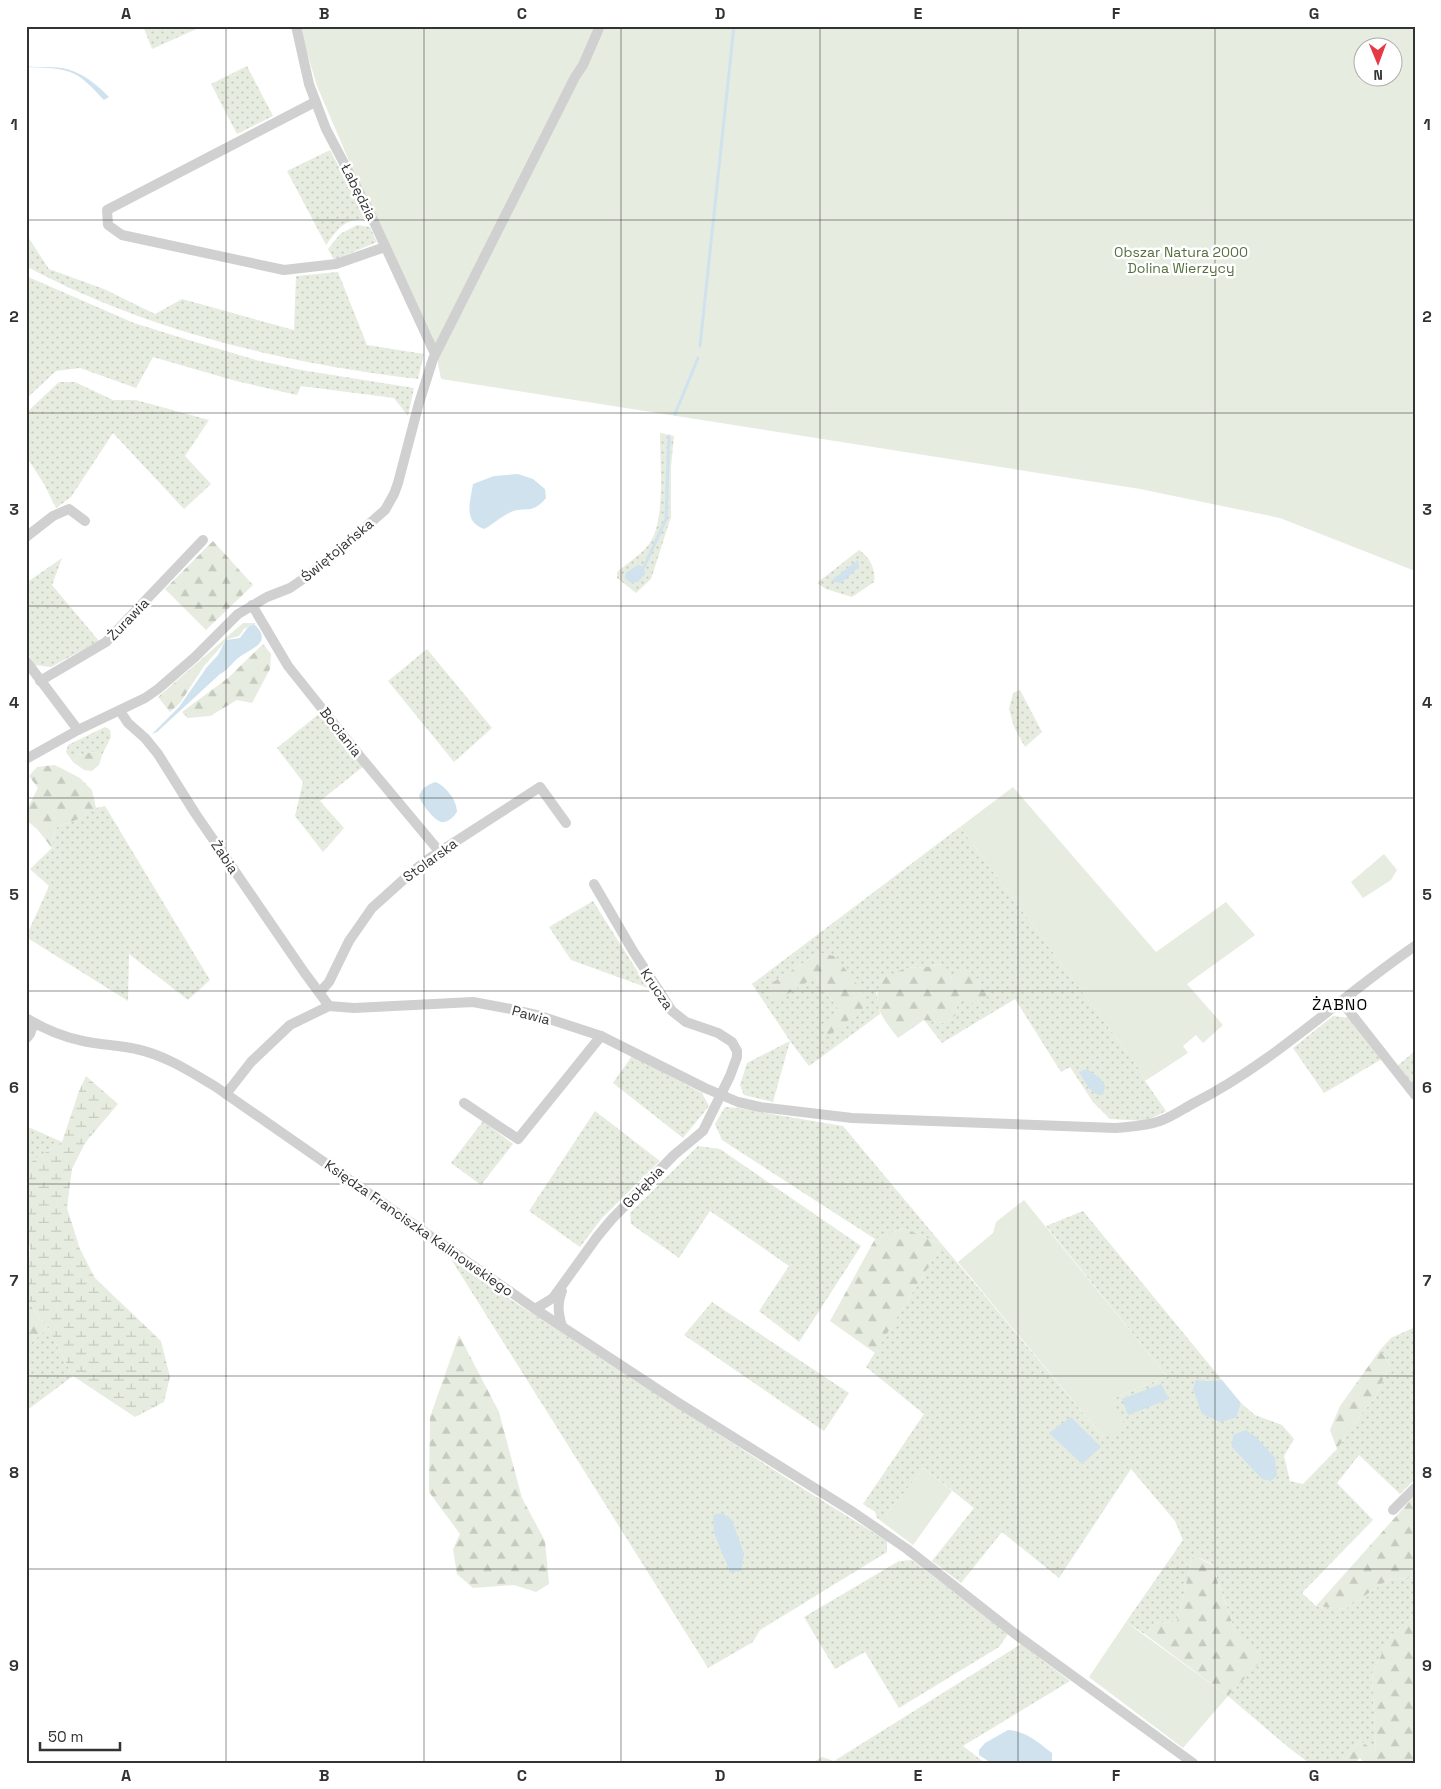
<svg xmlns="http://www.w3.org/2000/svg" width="1441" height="1789" viewBox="0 0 1441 1789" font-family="'Space Grotesk',sans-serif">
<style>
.grass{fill:url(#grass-dots);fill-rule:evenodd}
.forest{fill:url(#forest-firs)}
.wetland{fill:url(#wetland-marsh)}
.green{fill:#e6ecdf;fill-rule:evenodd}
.water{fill:#cfe2ee}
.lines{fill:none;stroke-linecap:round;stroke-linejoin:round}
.stream{stroke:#cfe2ee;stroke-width:3}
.street{stroke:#d0d0d0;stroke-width:10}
.grid{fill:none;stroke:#333;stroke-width:1;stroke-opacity:0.55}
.labels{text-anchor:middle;stroke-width:5;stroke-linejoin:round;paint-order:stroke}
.street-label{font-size:14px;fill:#333;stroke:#fff}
.park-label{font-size:14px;fill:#56703f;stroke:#fff}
.quarter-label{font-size:16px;letter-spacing:1px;fill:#000;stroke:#fff}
.neatline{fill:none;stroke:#333;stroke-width:2}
.grid-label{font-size:16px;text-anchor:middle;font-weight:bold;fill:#333}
</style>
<defs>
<pattern id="grass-dots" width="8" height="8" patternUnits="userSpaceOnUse" patternTransform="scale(1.25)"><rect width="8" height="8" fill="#e6ecdf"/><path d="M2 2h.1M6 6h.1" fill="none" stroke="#c6cbc0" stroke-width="1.8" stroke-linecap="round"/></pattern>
<pattern id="forest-firs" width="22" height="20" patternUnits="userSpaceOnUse" patternTransform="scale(1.25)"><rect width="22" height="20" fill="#e6ecdf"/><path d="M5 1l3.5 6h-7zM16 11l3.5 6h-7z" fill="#c6cbc0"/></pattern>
<pattern id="wetland-marsh" width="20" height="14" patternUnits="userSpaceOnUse" patternTransform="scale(1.25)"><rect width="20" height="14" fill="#e6ecdf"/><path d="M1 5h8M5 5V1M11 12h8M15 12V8" fill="none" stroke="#c6cbc0"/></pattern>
</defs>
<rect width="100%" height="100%" fill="#fff"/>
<g class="grass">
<polygon points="143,26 203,26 152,49"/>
<polygon points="247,66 273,116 237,134 211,84"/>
<path d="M330,150L367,220C344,218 339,228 326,245L287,171Z"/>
<polygon points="357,225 370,227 377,242 334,260 328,249 340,234"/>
<path d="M26,234L49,269L104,289L155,314L182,299L294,330L296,276L338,272L367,345L424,354L418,379C284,363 146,331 26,266Z"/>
<polygon points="26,276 134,323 182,338 256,360 301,370 414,388 408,416 394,398 301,386 297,395 236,381 153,357 136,388 80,368 56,371 26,399"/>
<polygon points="59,382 75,382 113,400 136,400 209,420 185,456 211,484 184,509 113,433 71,497 56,508 44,484 26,456 26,413"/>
<path d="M660,433L674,436L671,466V517L651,579L636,593L617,578V572C626,564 642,554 649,544C666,522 660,461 660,433Z"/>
<path d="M859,550C870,557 876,570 874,582L852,597L826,589L817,583Z"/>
<polygon points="62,558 52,585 99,641 51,667 35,665 26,651 26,583"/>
<polygon points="427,649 492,728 454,762 388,681"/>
<polygon points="1020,690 1042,732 1025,747 1014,727 1009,709 1013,693"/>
<polygon points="320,713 364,766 320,801 344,828 323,852 295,816 303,782 277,748"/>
<polygon points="105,727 110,730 111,737 102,755 94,752 78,755 73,762 66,752 68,745"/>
<polygon points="105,806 210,980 188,1000 129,954 128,1001 26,937 49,886 30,869 52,848 55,828 81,818 96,808"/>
<path d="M960,827L1140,1070L1145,1081L1166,1111L1146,1121L1110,1119L1093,1102L1070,1067L1061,1072L1015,999L942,1043L924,1020L945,1023L956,1015L958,999L963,995L942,964L926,967L906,968L876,992L880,1014L809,1066L790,1041L773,1102L744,1095L740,1085L747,1063L790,1041L752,984ZM819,953L835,956L865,1007L840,1011L815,977L770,984Z"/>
<polygon points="593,901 648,988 571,960 549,927"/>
<polygon points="1333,1016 1350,1018 1382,1059 1324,1093 1293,1048"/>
<polygon points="1415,1051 1415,1090 1396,1067"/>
<polygon points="632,1056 702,1093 709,1106 683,1138 613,1083"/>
<polygon points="725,1107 739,1108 789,1117 843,1126 1103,1437 1112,1399 1167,1376 1046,1226 1083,1211 1222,1380 1206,1381 1237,1417 1241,1403 1255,1415 1282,1425 1294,1439 1284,1456 1290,1481 1303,1484 1337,1449 1353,1425 1376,1396 1390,1364 1380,1350 1391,1338 1415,1327 1415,1479 1400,1494 1359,1455 1337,1483 1373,1520 1302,1593 1316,1606 1345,1609 1388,1580 1415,1577 1415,1614 1391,1635 1372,1674 1376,1751 1360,1741 1342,1763 1309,1763 1288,1747 1228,1696 1263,1658 1235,1631 1212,1564 1193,1555 1177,1622 1154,1623 1146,1635 1126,1622 1183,1540 1175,1521 1131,1469 1059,1578 1002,1532 961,1583 932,1561 974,1508 924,1468 881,1521 877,1518 875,1512 863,1504 924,1414 866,1367 942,1245 904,1228 875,1239 722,1140 715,1124"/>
<polygon points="595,1111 660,1161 602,1218 580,1247 529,1211"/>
<polygon points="483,1121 513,1144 481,1185 451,1163"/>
<polygon points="26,1126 62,1142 26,1165"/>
<polygon points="698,1146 720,1149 861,1246 799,1342 759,1311 789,1266 710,1211 679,1258 631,1224 630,1213"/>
<polygon points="451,1259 476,1277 791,1481 887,1541 887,1552 760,1630 753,1642 708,1668"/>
<polygon points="712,1302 849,1393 824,1431 684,1335"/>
<polygon points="48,1328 73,1376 26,1411 26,1347"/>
<polygon points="912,1560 1008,1634 999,1647 899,1708 865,1652 835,1669 804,1617 899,1561"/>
<polygon points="1021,1644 1070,1681 963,1746 985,1763 812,1763 822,1757 834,1761"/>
</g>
<g class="forest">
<polygon points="213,541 253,585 206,630 165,589"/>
<polygon points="243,623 256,623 244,629 239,636 228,639 204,666 180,703 170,712 158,697"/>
<polygon points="263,644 271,654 270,669 252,703 237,700 210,716 188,718 182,712 228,678"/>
<polygon points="94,752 102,755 99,765 92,771 84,770 73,762 78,755"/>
<polygon points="55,765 80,778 92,790 96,808 81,818 55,828 52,848 37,829 26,820 26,811 38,788 29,776 37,767"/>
<polygon points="819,953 835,956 866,996 865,1007 828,1036 821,1026 840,1011 815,977 775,1002 768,997 770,984"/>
<path d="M943,964L952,979L962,969L978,979L988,993L981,1003H971L963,995L958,999L956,1015L945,1023L924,1020L898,1038C882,1017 870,1005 882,978L906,968L926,967Z"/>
<polygon points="904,1228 942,1245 875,1353 830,1321 875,1239"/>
<polygon points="26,1300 48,1328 26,1347"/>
<polygon points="459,1335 499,1412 522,1498 545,1541 549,1584 536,1592 514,1585 473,1588 457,1574 453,1549 460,1534 429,1492 430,1417"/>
<polygon points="1380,1350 1390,1364 1376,1396 1353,1425 1337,1449 1330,1430 1340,1406"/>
<polygon points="1415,1495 1415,1577 1388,1580 1345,1609 1316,1606"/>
<polygon points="1193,1555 1212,1565 1235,1631 1264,1658 1228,1696 1146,1635 1154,1623 1177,1622"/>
<polygon points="1415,1614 1415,1763 1364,1763 1360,1758 1355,1763 1342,1763 1360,1741 1376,1751 1372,1674 1391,1635"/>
</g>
<polygon class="wetland" points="86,1076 118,1104 85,1143 72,1169 67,1208 80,1249 95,1278 161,1341 170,1377 164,1402 135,1417 73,1376 48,1328 26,1300 30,1249 26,1223 26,1165 62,1142 79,1091"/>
<g class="green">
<path d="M299,26H1415V571L1280,518L1140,489L441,379L433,337L355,175L317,86ZM1364,48H1394V78H1364Z"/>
<polygon points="1013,787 1156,952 1226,902 1255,935 1187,984 1223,1025 1203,1043 1196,1035 1183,1046 1188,1053 1145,1081 1140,1070 960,827"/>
<polygon points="1384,854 1397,870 1391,880 1363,898 1351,882"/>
<polygon points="1024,1200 1167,1376 1112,1399 1127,1430 1103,1437 958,1262 993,1233 996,1222"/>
<polygon points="924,1468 952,1491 913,1545 881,1521"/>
<polygon points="1126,1622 1228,1696 1183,1748 1089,1677"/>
</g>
<g class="water">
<path d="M26,66C38,68 50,66 62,68C80,71 97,84 109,97L104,100C94,90 84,77 70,72C57,67 40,68 26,67Z"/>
<path d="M518,474L533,479L545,489L546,498C532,515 525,506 511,512C501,516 494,524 484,529C463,521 470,503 473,484L494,476Z"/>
<polygon points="858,560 859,567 841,583 831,581"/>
<polygon points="638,565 644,567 645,574 638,582 631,583 625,578 626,573"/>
<path d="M254,624C274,643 251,648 238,658C231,664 228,670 220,674L157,732L152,734L179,707L207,667L218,655L226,640L240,638L248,627Z"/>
<path d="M436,782C446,787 457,800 457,812C454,816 450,821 444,822C436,824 421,803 419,796C422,788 428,784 436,782Z"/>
<path d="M1087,1069L1101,1079L1105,1086L1103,1095C1091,1096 1085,1081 1079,1072Z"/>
<polygon points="1196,1380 1206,1381 1222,1380 1241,1403 1237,1417 1221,1422 1202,1414 1193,1389"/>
<polygon points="1161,1384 1169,1399 1128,1415 1122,1399"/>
<polygon points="1071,1417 1101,1447 1082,1464 1049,1433"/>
<polygon points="1246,1430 1256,1437 1275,1458 1277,1475 1271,1481 1262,1479 1232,1447 1233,1435"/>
<polygon points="722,1513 732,1520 744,1554 741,1571 730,1572 714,1533 713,1515"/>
<path d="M1008,1730C1026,1731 1038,1742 1052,1753V1763H991L979,1755V1750L985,1743Z"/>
</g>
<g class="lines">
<g class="stream">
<path d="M700,346C712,240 722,133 734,26"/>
<polyline points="675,414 698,358"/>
<polyline points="644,567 666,519 669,436"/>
</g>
<g class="street">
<polyline points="296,26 309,84 326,129 368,209 435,354"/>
<polyline points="315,102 107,210 108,225 122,235 284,270 336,264 385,247"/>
<polyline points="26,537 53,516 69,509 85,521"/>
<polyline points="252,605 288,666 363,760 439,851"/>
<polyline points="26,661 78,730"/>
<polyline points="40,681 106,642 203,540"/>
<polyline points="120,711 128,723 145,738 158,754 195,813 304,972 329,1006"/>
<polyline points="26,759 78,730 145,698 158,689 195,657 238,614 267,597 290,588 306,577 338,551 385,510 394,494 398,483 419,403 433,359 575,77 583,65 600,26"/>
<polyline points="320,992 329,982 349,941 372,908 412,872 430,858 540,787 566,823"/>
<polyline points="1342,1002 1415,1095"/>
<path d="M26,1018C44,1029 63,1037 83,1041C101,1045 119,1045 136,1049C165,1055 191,1072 216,1087L535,1309L677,1402L853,1512L907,1549L1018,1636L1193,1763"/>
<polyline points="26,1039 30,1034 34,1023"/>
<path d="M226,1094L251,1062L290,1025L329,1006L354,1008L473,1002L511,1009L537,1015L601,1036L705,1088L738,1102L760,1107L852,1118L1115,1128C1130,1127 1145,1126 1160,1121C1172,1117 1183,1109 1194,1103C1275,1062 1340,997 1415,946"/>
<polyline points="464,1103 518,1139 601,1036"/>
<path d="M562,1291C557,1304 558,1313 562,1326"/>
<polyline points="535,1309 553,1298 597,1237 611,1220 674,1155 703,1131 730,1076 737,1057 737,1051 732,1042 718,1033 686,1022 672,1011 633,951 594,884"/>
<polyline points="1393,1510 1415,1488"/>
</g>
</g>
<path class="grid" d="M226,26V1763M424,26V1763M621,26V1763M820,26V1763M1018,26V1763M1215,26V1763M26,220H1415M26,413H1415M26,606H1415M26,798H1415M26,991H1415M26,1184H1415M26,1376H1415M26,1569H1415"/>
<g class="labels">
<g class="street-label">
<text transform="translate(359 192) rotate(63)" y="5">Łabędzia</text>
<text transform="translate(337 550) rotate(-40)" y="5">Świętojańska</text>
<text transform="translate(128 619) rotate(-46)" y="5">Żurawia</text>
<text transform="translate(341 732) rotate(52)" y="5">Bociania</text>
<text transform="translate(225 857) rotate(56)" y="5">Żabia</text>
<text transform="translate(430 860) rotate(-36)" y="5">Stolarska</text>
<text transform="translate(657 989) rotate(56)" y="5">Krucza</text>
<text transform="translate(531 1015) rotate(15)" y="5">Pawia</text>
<text transform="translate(643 1187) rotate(-46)" y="5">Gołębia</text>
<text transform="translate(419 1228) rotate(35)" y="5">Księdza Franciszka Kalinowskiego</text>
</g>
<g class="park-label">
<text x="1181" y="257">Obszar Natura 2000<tspan x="1181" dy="16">Dolina Wierzycy</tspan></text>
</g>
<g class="quarter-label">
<text x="1340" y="1010">ŻABNO</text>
</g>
</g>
<rect width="1441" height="1789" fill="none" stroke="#ffffff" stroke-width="55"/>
<g transform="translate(1378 62) rotate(179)"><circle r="24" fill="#ffffff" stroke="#adadad"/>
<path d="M0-4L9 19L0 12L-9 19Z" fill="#e63946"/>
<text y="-8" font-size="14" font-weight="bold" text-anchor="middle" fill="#333333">N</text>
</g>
<path d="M40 1742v8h80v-8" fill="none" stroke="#333333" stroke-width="2.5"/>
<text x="48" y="1742" font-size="15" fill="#333333" stroke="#ffffff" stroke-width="4" paint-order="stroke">50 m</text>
<rect x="28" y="28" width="1386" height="1734" class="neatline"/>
<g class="grid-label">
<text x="126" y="19">A</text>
<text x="324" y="19">B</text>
<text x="522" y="19">C</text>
<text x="720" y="19">D</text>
<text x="918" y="19">E</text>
<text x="1116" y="19">F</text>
<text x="1314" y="19">G</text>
<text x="14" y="130">1</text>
<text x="1427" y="130">1</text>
<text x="14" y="322">2</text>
<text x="1427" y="322">2</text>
<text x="14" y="515">3</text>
<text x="1427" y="515">3</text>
<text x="14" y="708">4</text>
<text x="1427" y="708">4</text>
<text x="14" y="900">5</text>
<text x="1427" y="900">5</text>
<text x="14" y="1093">6</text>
<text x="1427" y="1093">6</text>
<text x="14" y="1286">7</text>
<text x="1427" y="1286">7</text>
<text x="14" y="1478">8</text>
<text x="1427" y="1478">8</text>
<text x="14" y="1671">9</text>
<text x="1427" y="1671">9</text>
<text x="126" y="1781">A</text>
<text x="324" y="1781">B</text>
<text x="522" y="1781">C</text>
<text x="720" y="1781">D</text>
<text x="918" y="1781">E</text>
<text x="1116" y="1781">F</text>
<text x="1314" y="1781">G</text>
</g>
</svg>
